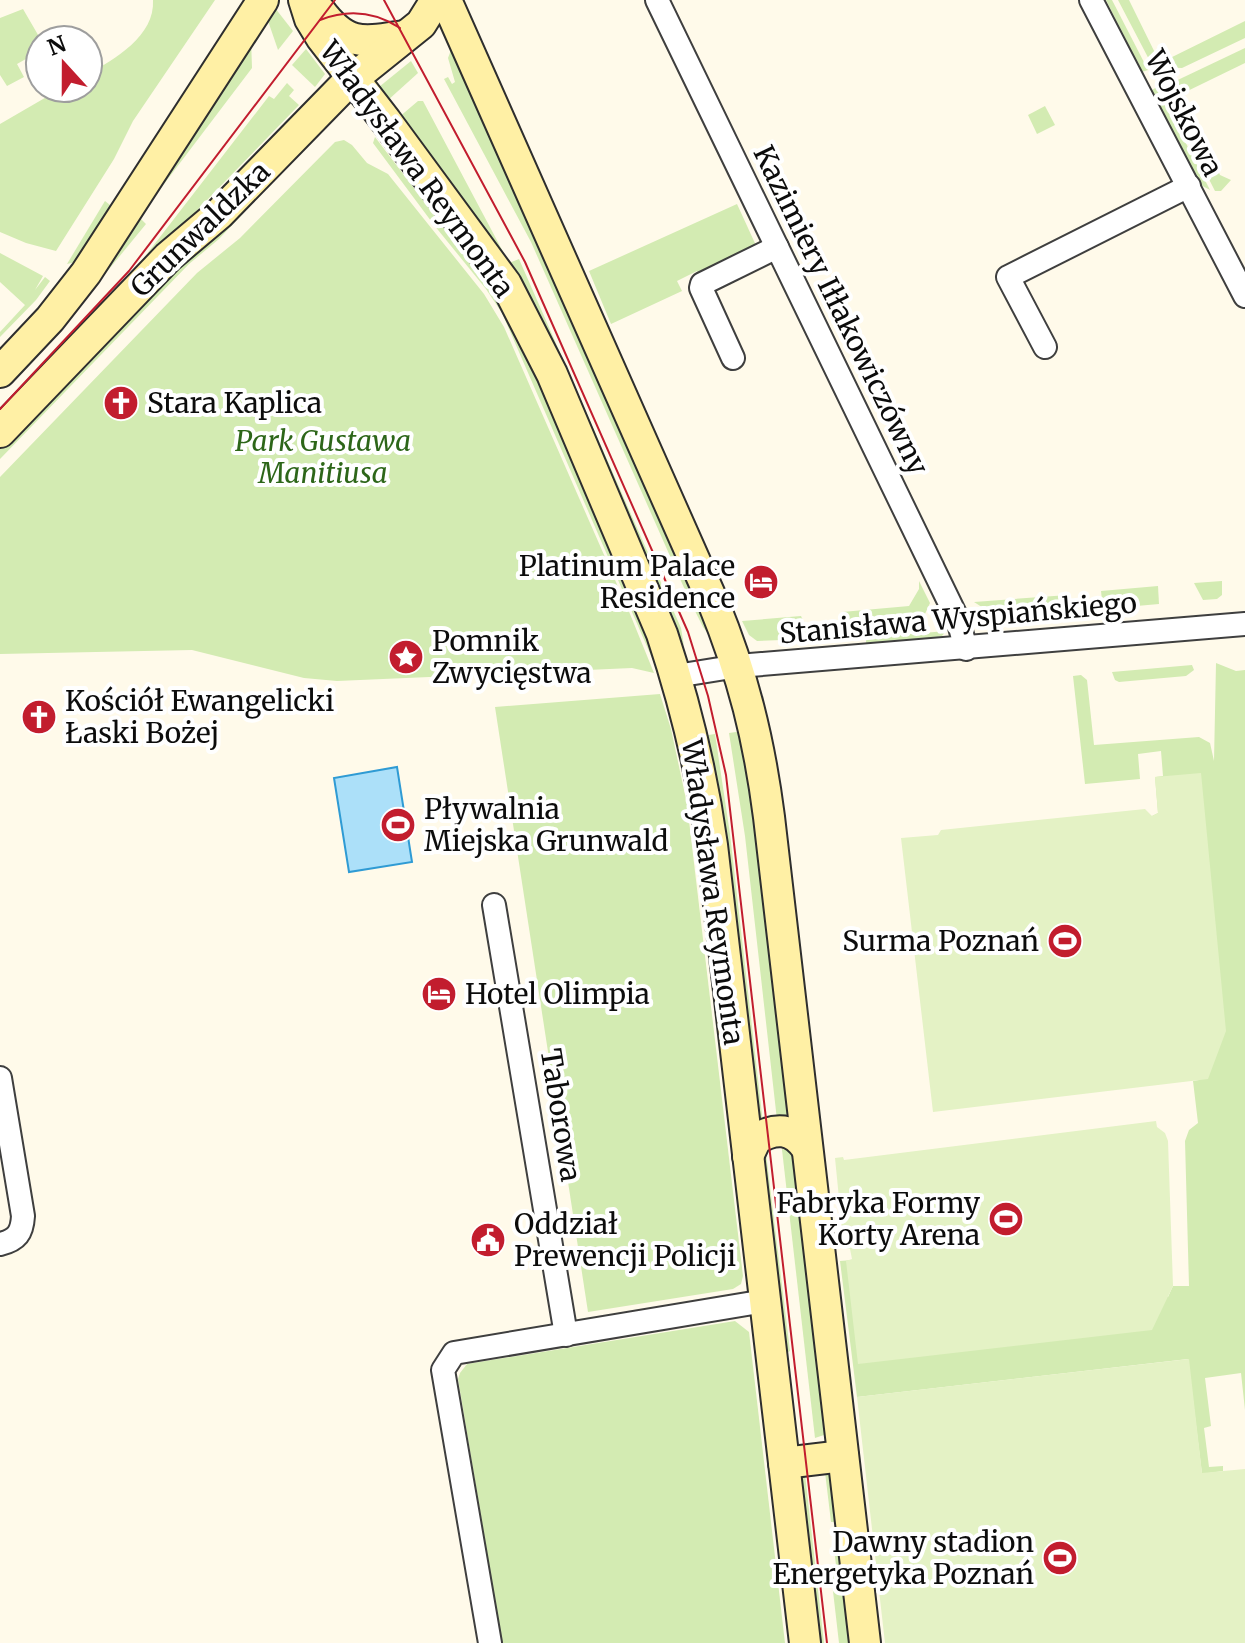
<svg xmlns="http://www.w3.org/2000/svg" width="1245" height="1643" viewBox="0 0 1245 1643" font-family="Merriweather,serif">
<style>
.green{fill:#d3ebb2}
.pitch{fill:#e4f2c5}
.water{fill:#ace0f9;stroke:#2f9bd4;stroke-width:2}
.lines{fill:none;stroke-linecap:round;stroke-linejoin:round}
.street-casing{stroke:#3f3f3f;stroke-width:26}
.secondary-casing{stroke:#2e2e2e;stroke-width:34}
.street{stroke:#fff;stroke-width:22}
.secondary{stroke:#fff0a5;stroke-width:30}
.tram{stroke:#c21d2e;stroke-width:2}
.labels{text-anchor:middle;stroke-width:8;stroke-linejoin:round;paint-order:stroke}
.street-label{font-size:28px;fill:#0c0c0c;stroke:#fff}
.poi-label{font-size:28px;fill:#0c0c0c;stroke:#fff;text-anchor:start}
.park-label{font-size:28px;font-style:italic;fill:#2d6619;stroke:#fff}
</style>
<rect width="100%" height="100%" fill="#fffaea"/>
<g class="green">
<path d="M153,0H215L133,121L114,159L56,251L26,243L0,232V124L62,88H88V74C115,59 155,36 153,0Z"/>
<polygon points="1106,0 1112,0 1148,70 1142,72"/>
<polygon points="1118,0 1129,0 1160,63 1245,21 1245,38 1182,68 1153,67"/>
<polygon points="275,8 293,31 278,50 267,18"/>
<polygon points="23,9 41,40 40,51 17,64 24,77 7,86 0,75 0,18"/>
<polygon points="251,38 252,68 139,217 146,224 87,296"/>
<polygon points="1245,48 1245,63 1169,100 1163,87"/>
<polygon points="306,49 325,74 315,87 292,65"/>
<polygon points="451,50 716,644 703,627 689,599 531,242 444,79 448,77 452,84 455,82 448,58"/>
<polygon points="411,61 418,73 387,101 379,87"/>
<polygon points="287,83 294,90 289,96 299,105 147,262 143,259 269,96 274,99"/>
<polygon points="1157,87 1210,190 1199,184 1152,90"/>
<polygon points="418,101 423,101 509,263 519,259 681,628 684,646 566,373 398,118"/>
<polygon points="1045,106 1055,125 1037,134 1028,115"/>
<polygon points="1197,126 1220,175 1231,180 1221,191 1215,191 1185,132"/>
<polygon points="375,137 506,309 582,477 661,666 655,665 502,313 486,289 434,225 373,143"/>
<polygon points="344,140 352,145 367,163 388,174 484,294 504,327 630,614 654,673 632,668 337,681 304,678 192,650 0,654 0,477 197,273 240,238 335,142"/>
<polygon points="268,187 219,239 189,264 0,459 0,445 234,211"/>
<polygon points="105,201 115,209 80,261 67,264"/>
<polygon points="737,204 759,252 700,275 697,271 677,281 682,291 611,324 589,271"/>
<polygon points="0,253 43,276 35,290 45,277 50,281 36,300 0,337 0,332 25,305 0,282"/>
<polygon points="919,581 930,603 918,629 844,635 842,612 909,606 919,589"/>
<polygon points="1222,581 1222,595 1217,599 1203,600 1194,583"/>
<polygon points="1158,586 1159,604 1103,609 1101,591"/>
<polygon points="1068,595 1070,617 1005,622 974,602"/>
<polygon points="801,616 810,636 809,639 757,641 749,635 742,621"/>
<polygon points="946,631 942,636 934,638 866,643 866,638"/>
<polygon points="1216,663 1236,671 1245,670 1245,1410 1241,1373 1205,1378 1211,1426 1204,1428 1209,1467 1223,1466 1223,1471 1202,1474 1188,1359 857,1397 840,1261 852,1260 1168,1297 1173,1286 1189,1286 1185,1141 1189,1130 1198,1123 1193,1081 1199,1080 1152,816 1158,813 1155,777 1163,776 1161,751 1138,754 1140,779 1085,784 1073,676 1081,675 1087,680 1094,745 1199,737 1210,743 1214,761"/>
<polygon points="1192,665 1194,670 1186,676 1119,682 1115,680 1112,672"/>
<polygon points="660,694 671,729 687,804 743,1276 741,1284 733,1289 588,1312 495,707"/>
<polygon points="743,731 793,1123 777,1120 745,836 729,733"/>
<polygon points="715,734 730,834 763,1123 754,1128 702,736"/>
<polygon points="781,1141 795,1151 830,1433 815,1438"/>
<polygon points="765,1145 790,1351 781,1356 762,1147"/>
<polygon points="735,1321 749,1332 785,1643 502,1643 458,1379 460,1373 467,1364"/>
<polygon points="825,1472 832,1476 855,1643 839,1643 831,1574 837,1573 834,1549 832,1549 833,1538 837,1537 835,1522 831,1522"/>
<polygon points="805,1474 824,1643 814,1643 797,1483"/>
</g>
<g class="pitch">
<polygon points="1201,773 1226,1031 1208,1079 933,1112 901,838 938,835 941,830 1145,809 1152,816 1158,813 1155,777"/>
<polygon points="1156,1121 1157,1127 1165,1133 1168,1141 1173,1286 1152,1330 858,1364 846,1261 852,1259 850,1249 844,1249 835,1158 843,1157 844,1160"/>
<polygon points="1189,1359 1202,1473 1245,1469 1245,1643 885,1643 857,1397"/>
</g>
<polygon class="water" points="397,767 412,862 349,872 334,778"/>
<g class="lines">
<defs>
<g id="street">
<polyline points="657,0 958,620 966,649"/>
<polyline points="1091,0 1245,296"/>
<polyline points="1045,347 1008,277 1189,186"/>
<polyline points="733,358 701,288 702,284 777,247"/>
<polyline points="676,676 738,666 1245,624"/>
<polyline points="494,905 566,1335"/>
<path d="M0,1078L23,1216C22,1233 17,1240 0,1244"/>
<polyline points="490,1643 443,1370 454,1353 765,1301"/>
</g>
<g id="secondary">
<path d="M304,0L310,19L321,37L386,121L506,284L552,374L662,634C685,703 702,773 712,845L805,1643"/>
<path d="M446,0L713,602C743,675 759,739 769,817L865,1643"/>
<path d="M320,11C347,47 363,42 404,36"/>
<polyline points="0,372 50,319 86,273 263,0"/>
<polyline points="0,432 168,257 219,214 345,85 421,24 436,0"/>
<path d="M748,1156L756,1139C776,1127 792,1128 806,1147"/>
<polyline points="784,1463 843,1456"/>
</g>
</defs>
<use href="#street" class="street-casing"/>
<use href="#secondary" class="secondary-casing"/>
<use href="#street" class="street"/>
<use href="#secondary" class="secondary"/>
<g class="tram">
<polyline points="384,0 525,262 688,632 708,696 726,775 827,1643"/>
<path d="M320,20C348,9 374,11 400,28"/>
<polyline points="0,409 129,271 335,0"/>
</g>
</g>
<defs>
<symbol id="church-disc" viewBox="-11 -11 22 22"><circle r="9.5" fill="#c21d2e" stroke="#fff"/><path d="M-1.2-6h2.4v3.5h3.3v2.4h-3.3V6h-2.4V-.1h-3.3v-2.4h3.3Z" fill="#fff"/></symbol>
<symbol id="hotel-disc" viewBox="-11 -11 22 22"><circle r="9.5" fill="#c21d2e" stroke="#fff"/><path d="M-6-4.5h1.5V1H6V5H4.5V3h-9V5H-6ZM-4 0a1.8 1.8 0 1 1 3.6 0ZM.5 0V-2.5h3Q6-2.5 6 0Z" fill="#fff"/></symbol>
<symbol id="sight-disc" viewBox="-11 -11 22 22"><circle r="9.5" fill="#c21d2e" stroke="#fff"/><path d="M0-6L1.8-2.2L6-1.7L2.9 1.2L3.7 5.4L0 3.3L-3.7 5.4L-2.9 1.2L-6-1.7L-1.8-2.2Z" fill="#fff"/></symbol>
<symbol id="stadium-disc" viewBox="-11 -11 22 22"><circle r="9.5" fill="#c21d2e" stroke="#fff"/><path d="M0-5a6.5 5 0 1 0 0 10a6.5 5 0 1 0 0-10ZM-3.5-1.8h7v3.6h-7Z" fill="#fff"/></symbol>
<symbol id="civic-disc" viewBox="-11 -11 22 22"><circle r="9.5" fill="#c21d2e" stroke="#fff"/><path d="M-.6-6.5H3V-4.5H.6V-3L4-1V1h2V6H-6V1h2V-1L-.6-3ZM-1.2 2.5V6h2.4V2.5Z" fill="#fff"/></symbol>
</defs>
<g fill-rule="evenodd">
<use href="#church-disc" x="101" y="383" width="40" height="40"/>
<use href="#hotel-disc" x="741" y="562" width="40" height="40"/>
<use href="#sight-disc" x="386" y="637" width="40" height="40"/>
<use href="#church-disc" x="19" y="697" width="40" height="40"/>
<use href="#stadium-disc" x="378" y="805" width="40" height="40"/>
<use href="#stadium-disc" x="1045" y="921" width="40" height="40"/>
<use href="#hotel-disc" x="419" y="974" width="40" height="40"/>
<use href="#stadium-disc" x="986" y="1199" width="40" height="40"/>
<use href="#civic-disc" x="468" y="1220" width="40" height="40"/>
<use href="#stadium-disc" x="1040" y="1538" width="40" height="40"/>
</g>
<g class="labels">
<g class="street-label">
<text transform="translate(1184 113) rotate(63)" y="10">Wojskowa</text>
<text transform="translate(417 169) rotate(54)" y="10">Władysława Reymonta</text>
<text transform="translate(200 229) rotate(-44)" y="10">Grunwaldzka</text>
<text transform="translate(841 310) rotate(64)" y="10">Kazimiery Iłłakowiczówny</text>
<text transform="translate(958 618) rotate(-5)" y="10">Stanisława Wyspiańskiego</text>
<text transform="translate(713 892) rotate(82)" y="10">Władysława Reymonta</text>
<text transform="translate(561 1115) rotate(81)" y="10">Taborowa</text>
</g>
<g class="poi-label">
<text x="147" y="413">Stara Kaplica</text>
<text x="735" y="576" text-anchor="end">Platinum Palace<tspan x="735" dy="32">Residence</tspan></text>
<text x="432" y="651">Pomnik<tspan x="432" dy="32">Zwycięstwa</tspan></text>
<text x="65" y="711">Kościół Ewangelicki<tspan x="65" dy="32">Łaski Bożej</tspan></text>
<text x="424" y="819">Pływalnia<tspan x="424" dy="32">Miejska Grunwald</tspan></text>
<text x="1039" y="951" text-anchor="end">Surma Poznań</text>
<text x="465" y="1004">Hotel Olimpia</text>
<text x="980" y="1213" text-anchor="end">Fabryka Formy<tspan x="980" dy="32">Korty Arena</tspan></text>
<text x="514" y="1234">Oddział<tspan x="514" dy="32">Prewencji Policji</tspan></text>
<text x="1034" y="1552" text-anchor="end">Dawny stadion<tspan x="1034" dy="32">Energetyka Poznań</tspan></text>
</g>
<g class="park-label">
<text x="323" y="451">Park Gustawa<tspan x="323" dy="32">Manitiusa</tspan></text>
</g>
</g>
<g transform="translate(64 64) rotate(339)"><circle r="38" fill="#ffffff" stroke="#9e9e9e" stroke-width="2"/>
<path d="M0-6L14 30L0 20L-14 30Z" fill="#c21d2e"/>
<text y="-12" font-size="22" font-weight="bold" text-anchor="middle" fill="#0c0c0c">N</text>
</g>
</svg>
